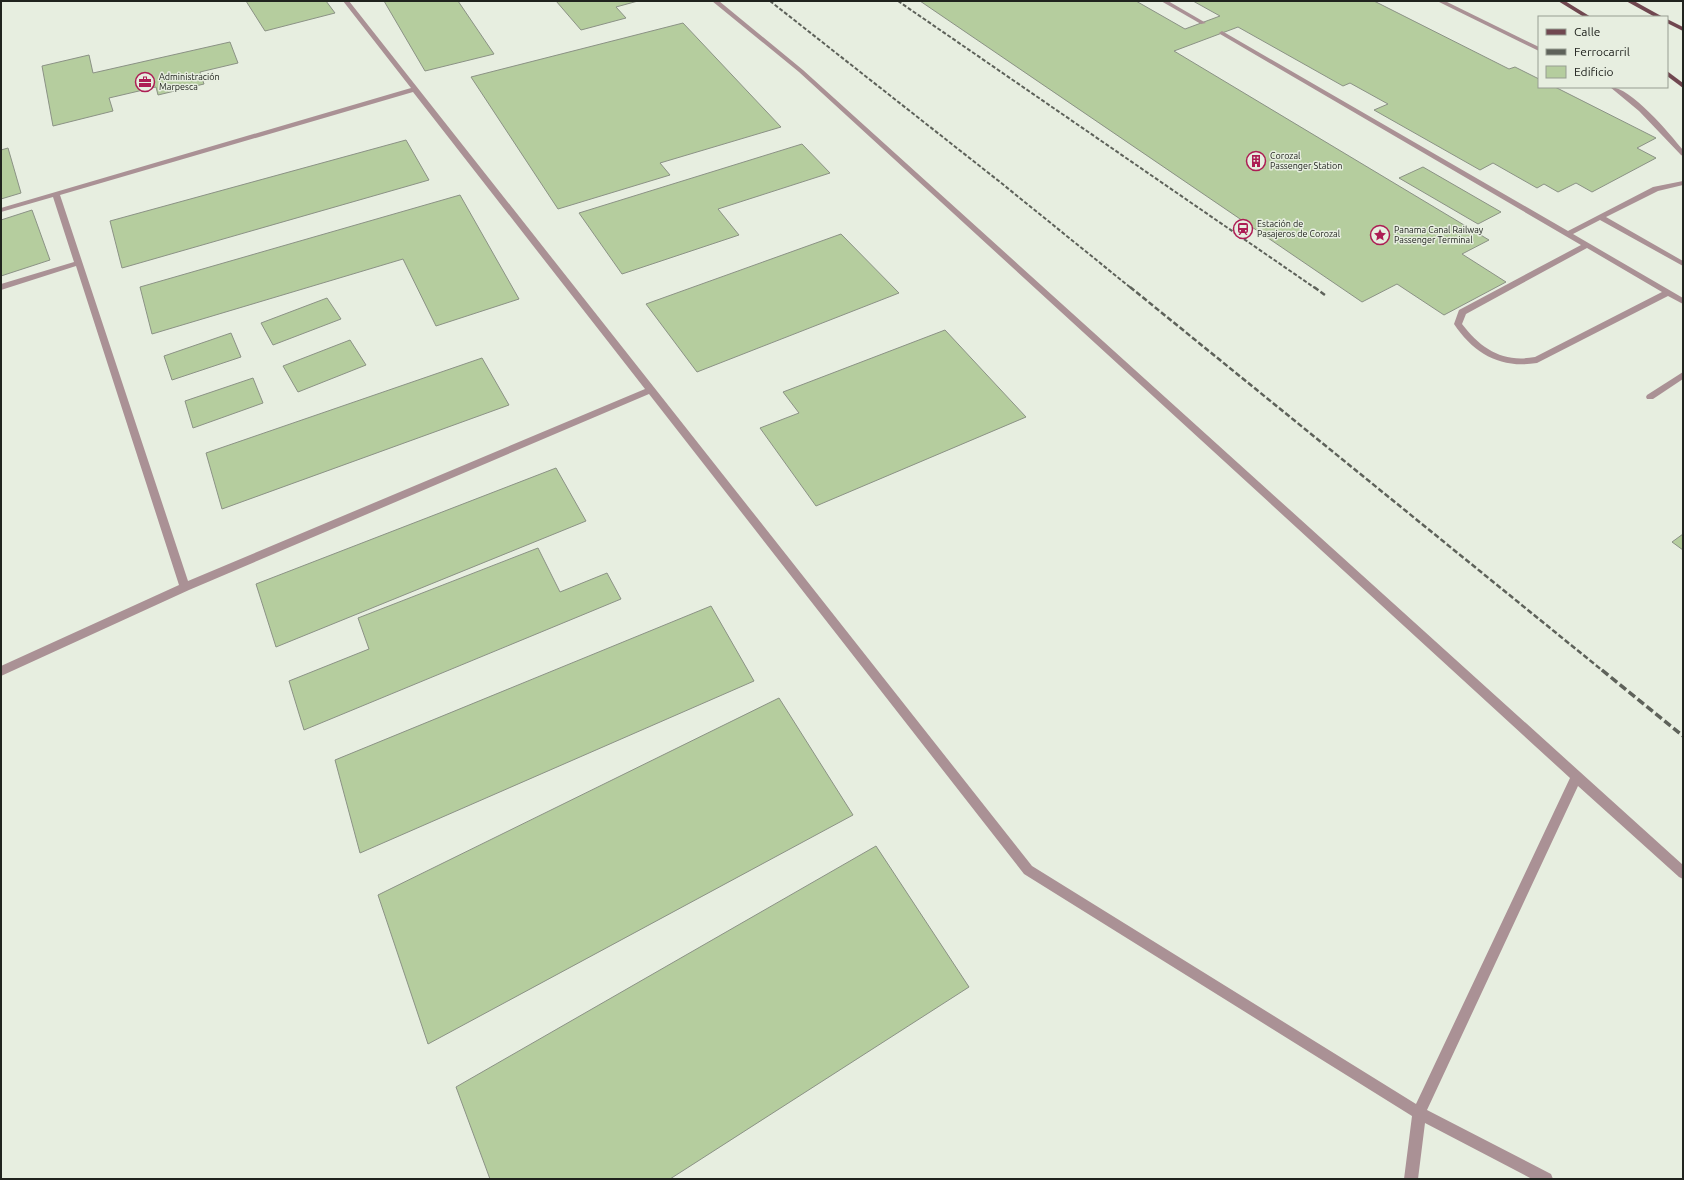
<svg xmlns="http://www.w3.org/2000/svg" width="1684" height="1180" viewBox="0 0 1684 1180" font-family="Ubuntu,sans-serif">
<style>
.building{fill:#b5cd9e;stroke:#8b9285}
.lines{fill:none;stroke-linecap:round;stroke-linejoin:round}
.lane{fill:#aa9195;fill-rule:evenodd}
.primary{fill:#704750;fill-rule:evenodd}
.rail-far2{stroke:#5e625a;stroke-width:2;stroke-dasharray:4 2;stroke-linecap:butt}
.rail-far1{stroke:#5e625a;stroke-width:2.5;stroke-dasharray:5.5 2.5;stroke-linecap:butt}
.rail{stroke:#5e625a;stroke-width:3.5;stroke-dasharray:8 3.5;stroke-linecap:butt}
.labels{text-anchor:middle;stroke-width:3;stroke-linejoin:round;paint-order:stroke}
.far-poi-label{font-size:9px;fill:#20231e;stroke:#e7eee0;text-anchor:start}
</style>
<rect width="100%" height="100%" fill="#e7eee0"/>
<g class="building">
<polygon points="246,1 326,1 335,13 265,31"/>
<polygon points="384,1 458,1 494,54 425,71"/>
<polygon points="556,1 638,1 616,7 626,18 581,30"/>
<polygon points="920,1 1136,1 1185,29 1220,16 1193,1 1374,1 1509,69 1515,67 1539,79 1539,87 1555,87 1656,138 1637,148 1656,158 1592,192 1576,183 1558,192 1544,184 1537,188 1493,163 1480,170 1374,110 1388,104 1350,83 1343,86 1238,27 1174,51 1489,240 1462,254 1506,282 1444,315 1397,284 1362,302"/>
<polygon points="683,23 781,127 660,163 670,175 558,209 471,77"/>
<polygon points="230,42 238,63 200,72 204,84 158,95 156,87 109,98 113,111 53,126 42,66 89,55 93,73"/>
<polygon points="406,140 429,180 122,268 110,221"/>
<polygon points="802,144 830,173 718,209 739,235 622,274 579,213"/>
<polygon points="8,148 21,193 1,199 1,150"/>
<polygon points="1423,167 1501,212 1478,224 1399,178"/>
<polygon points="460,195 519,299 436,326 403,259 152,334 140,287"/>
<polygon points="32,210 50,260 1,276 1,220"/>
<polygon points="841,234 899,293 697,372 646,304"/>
<polygon points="327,298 341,319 273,345 261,323"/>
<polygon points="945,330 1026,417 816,506 760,428 799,413 783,392"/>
<polygon points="231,333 241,357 172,380 164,356"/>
<polygon points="350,340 366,365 298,392 283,366"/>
<polygon points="482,358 509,405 222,509 206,453"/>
<polygon points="253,378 263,403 193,428 185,401"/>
<polygon points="556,468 586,521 276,647 256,584"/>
<polygon points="1683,534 1683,550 1672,542"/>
<polygon points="538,548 560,592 607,573 621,599 304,730 289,681 369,649 358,618"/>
<polygon points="711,606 754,681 360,853 335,760"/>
<polygon points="779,698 853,815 428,1044 378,895"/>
<polygon points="876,846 969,987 670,1179 490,1179 456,1087"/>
</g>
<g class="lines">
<g class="lane">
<path d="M343,1H349L1032,866L1416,1104L1570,778L799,72L712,1H719L803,70L1683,865V879L1679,877L1578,786L1427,1110L1551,1174L1553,1179H1532L1425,1123L1418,1179H1404L1412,1116L1024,874L649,394L189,590L1,676V666L179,585L76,266L1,290V284L74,262L53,197L1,212V208L411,88ZM413,92L645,389L188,581L60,195Z"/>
<polygon points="1161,1 1168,1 1206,23 1201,24"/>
<polygon points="1437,1 1445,1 1539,47 1539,51"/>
<path d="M1222,31L1568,231L1653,187L1683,181V185L1658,191L1606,217L1683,261V266L1600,220L1573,234L1683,298V304L1668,296L1537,363C1501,369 1474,354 1454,324L1459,310L1581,245L1220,34L1219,33ZM1587,248L1662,292L1535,357C1503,363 1481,349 1462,324L1466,314Z"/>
<path d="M1610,87C1631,87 1669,133 1683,150V156L1681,155L1639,111Z"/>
<polygon points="1683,372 1683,379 1653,399 1647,399 1646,397 1647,395"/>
</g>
<g class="primary">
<polygon points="1558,1 1565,1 1591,17 1584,17"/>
<polygon points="1626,1 1634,1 1663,17 1655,17"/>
<polygon points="1667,19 1683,27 1683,31 1667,23"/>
<polygon points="1667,71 1683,83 1683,88 1667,76"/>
</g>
<g class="rail-far2">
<polyline points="770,1 1000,182 1131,288"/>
<polyline points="898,1 1315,288"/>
</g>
<g class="rail-far1">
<polyline points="1130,287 1603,671"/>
<polyline points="1314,287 1325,295"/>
</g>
<polyline class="rail" points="1602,670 1683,736"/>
</g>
<defs>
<symbol id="office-ring" viewBox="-11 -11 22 22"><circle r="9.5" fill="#e7eee0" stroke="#ad1d54" stroke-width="1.5"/><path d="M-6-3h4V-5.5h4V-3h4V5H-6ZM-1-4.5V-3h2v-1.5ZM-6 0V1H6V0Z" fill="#ad1d54"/></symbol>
<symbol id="building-ring" viewBox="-11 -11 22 22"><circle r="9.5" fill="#e7eee0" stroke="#ad1d54" stroke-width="1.5"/><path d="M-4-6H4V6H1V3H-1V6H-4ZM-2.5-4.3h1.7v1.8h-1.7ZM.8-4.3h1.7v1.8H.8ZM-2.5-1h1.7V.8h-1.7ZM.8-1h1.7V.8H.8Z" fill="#ad1d54"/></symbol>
<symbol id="station-ring" viewBox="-11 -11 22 22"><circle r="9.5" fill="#e7eee0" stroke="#ad1d54" stroke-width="1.5"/><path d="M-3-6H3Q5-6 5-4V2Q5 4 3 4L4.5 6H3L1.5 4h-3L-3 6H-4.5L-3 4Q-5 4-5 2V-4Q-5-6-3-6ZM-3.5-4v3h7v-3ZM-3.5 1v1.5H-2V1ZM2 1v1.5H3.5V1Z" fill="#ad1d54"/></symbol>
<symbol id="sight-ring" viewBox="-11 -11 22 22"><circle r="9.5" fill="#e7eee0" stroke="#ad1d54" stroke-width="1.5"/><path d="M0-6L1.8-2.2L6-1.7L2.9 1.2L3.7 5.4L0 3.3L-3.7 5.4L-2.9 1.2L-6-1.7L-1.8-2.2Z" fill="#ad1d54"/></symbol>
</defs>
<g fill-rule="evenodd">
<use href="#office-ring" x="134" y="71" width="22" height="22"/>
<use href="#building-ring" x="1245" y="150" width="22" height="22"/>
<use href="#station-ring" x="1232" y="218" width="22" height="22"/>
<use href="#sight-ring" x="1369" y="224" width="22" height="22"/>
</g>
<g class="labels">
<g class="far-poi-label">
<text x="159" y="80">Administración<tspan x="159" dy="10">Marpesca</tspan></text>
<text x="1270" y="159">Corozal<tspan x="1270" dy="10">Passenger Station</tspan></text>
<text x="1257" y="227">Estación de<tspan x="1257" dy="10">Pasajeros de Corozal</tspan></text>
<text x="1394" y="233">Panama Canal Railway<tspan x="1394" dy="10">Passenger Terminal</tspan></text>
</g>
</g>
<rect width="1684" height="1180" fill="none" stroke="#20231e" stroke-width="4"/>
<rect x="1538" y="16" width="130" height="72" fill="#e7eee0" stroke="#979d92"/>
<rect x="1546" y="29" width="20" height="6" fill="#704750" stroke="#979d92"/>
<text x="1574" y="36" font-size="12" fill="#20231e">Calle</text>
<rect x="1546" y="49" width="20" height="6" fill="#5e625a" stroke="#979d92"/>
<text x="1574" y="56" font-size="12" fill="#20231e">Ferrocarril</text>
<rect x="1546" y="66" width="20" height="12" fill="#b5cd9e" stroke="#979d92"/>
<text x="1574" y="76" font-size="12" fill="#20231e">Edificio</text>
</svg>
